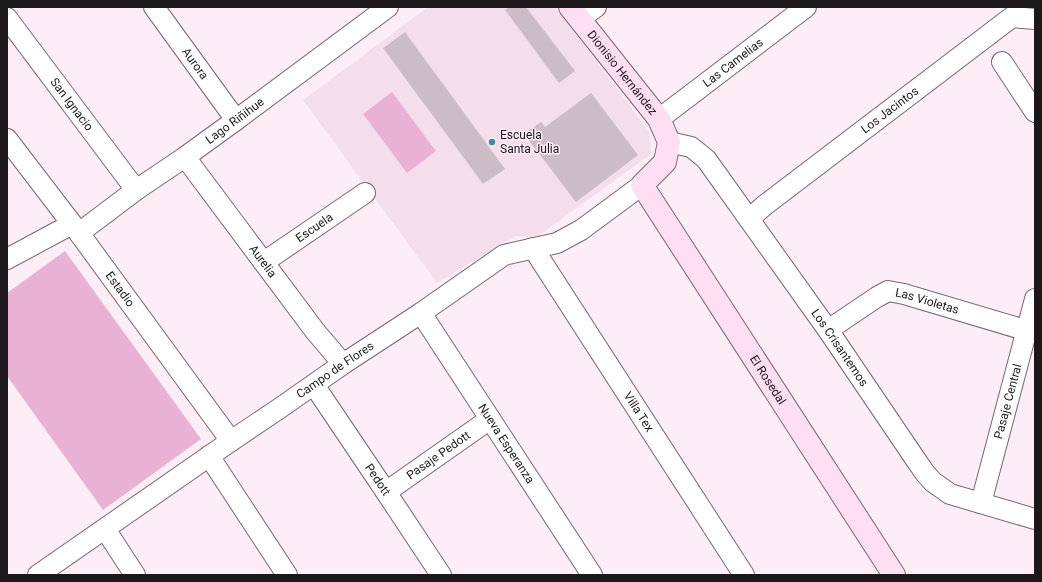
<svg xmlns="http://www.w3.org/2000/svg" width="1042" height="582" viewBox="0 0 1042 582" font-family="Roboto,sans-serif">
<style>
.built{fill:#f5deec}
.green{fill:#e9b1d3}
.building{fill:#ccbcc5}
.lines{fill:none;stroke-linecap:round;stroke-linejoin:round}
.street-casing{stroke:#766870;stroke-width:22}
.secondary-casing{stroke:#766870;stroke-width:24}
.street{stroke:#fff;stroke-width:20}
.secondary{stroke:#fddef2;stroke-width:22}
.poi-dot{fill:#458c94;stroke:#fdedf6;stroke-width:1.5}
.labels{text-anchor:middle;stroke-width:3;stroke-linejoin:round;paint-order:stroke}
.street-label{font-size:12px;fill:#1c171a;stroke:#fdedf6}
.poi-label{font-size:12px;fill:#1c171a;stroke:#fdedf6;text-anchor:start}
</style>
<rect width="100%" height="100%" fill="#fdedf6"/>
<polygon class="built" points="428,7 555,7 649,131 651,154 537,237 515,236 437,283 303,100"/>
<g class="green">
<polygon points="392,92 436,151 407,173 363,114"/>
<polygon points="65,251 201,439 103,510 7,376 7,293"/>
</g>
<g class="building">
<polygon points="509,7 526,7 575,71 559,83 505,10"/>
<polygon points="405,32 505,169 483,184 383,48"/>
<polygon points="591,93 638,155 576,202 524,134 541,122 545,127"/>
</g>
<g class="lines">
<defs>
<g id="street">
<path id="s1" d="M154,7L236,120"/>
<path id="s2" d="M7,18L136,190"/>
<polyline points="579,19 596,7"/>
<polyline points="1002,62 1035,112"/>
<path id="s3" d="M659,119L806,7"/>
<path id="s4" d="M7,139L79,233L231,441"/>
<path id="s5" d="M669,142L691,147L706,159L828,330L918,463L925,473L933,482L950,494L1035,519"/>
<path id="s6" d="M185,157L315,331L343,364"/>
<path id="s7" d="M749,219L765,205L1012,17L1035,19"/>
<path id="s8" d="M79,233L136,190L185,157L236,120L388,7"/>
<path id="s9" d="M533,248L744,575"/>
<polyline points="7,259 72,224"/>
<path id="s10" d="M264,262L365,193"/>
<path id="s11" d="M421,313L592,575"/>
<path id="s12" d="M828,330L877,297L888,291L904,294L1035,333"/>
<path id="s13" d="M314,385L386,492L441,575"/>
<polyline points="209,456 287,575"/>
<path id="s14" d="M386,492L490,419"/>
<path id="s15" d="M981,503L1035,299"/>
<polyline points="105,529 135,575"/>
<path id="s16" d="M38,575L231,441L280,408L343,364L421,313L504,255L557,243L581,230L642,185"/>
</g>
<g id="secondary">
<path id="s17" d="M570,7L659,119L669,142L665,162L642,185L894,575"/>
</g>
</defs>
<use href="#street" class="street-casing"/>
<use href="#secondary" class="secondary-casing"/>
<use href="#street" class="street"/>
<use href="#secondary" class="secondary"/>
</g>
<circle class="poi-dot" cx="492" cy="142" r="4"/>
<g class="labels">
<g class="street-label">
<text dy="4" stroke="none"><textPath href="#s1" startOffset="70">Aurora</textPath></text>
<text dy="4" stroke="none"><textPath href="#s3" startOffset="93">Las Camelias</textPath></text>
<text dy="4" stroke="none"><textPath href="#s17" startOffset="84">Dionisio Hernández</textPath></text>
<text dy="4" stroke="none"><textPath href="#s2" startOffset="108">San Ignacio</textPath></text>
<text dy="4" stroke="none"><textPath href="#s7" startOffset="178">Los Jacintos</textPath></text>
<text dy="4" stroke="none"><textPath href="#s8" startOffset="192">Lago Riñihue</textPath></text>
<text dy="4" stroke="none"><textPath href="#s10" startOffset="61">Escuela</textPath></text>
<text dy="4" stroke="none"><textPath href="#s6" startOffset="130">Aurelia</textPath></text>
<text dy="4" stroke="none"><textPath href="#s4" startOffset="188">Estadio</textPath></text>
<text dy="4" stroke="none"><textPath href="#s12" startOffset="112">Las Violetas</textPath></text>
<text dy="4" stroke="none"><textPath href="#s5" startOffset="273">Los Crisantemos</textPath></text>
<text dy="4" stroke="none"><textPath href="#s16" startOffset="361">Campo de Flores</textPath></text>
<text dy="4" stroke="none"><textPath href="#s17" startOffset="453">El Rosedal</textPath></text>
<text dy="4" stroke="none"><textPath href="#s15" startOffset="105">Pasaje Central</textPath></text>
<text dy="4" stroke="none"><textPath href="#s9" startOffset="195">Villa Tex</textPath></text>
<text dy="4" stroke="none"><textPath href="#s11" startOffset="156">Nueva Esperanza</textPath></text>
<text dy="4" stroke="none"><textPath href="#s14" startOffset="64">Pasaje Pedott</textPath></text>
<text dy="4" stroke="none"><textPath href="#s13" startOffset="114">Pedott</textPath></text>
</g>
<g class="poi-label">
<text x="500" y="139">Escuela<tspan x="500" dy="14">Santa Julia</tspan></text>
</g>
</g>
<rect width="1042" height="582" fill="none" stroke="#1c171a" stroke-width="16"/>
</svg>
